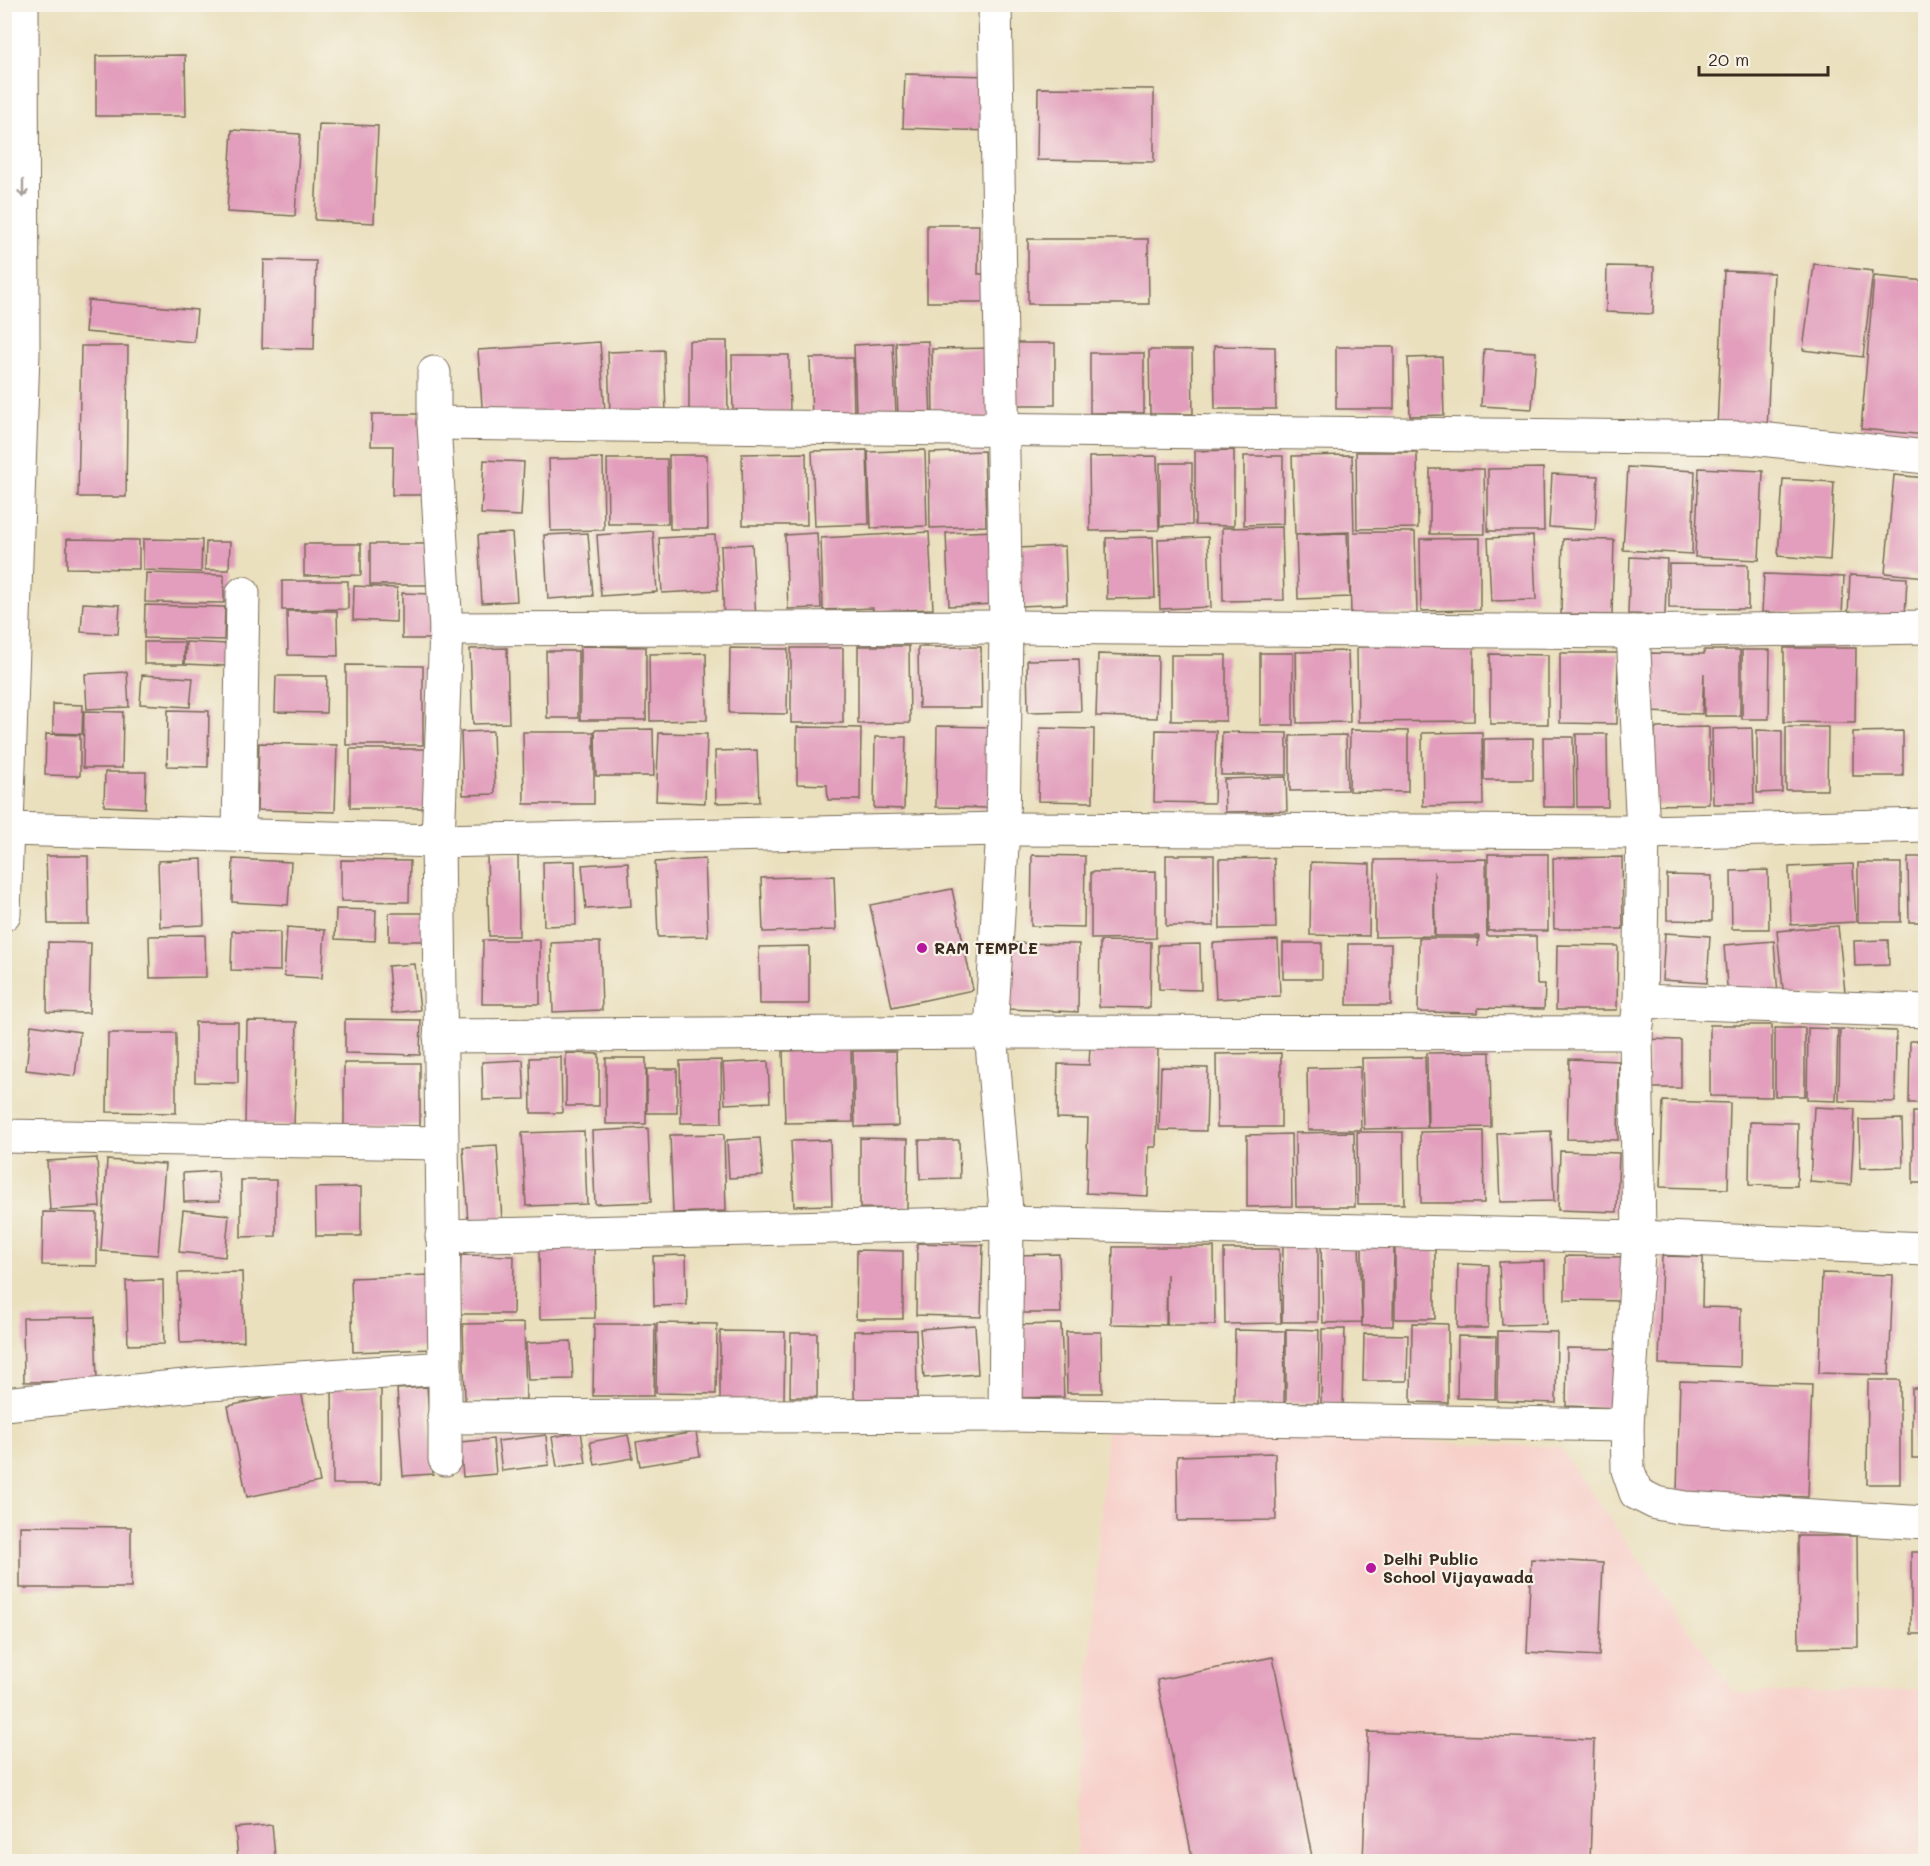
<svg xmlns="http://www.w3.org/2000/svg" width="1930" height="1866" viewBox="0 0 1930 1866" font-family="Mali,sans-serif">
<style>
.built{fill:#f7d0ca}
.building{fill:#e29ebc}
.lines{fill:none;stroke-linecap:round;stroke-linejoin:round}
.minor-casing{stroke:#786a56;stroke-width:35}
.major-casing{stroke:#786a56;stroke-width:35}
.minor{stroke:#fff;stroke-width:33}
.major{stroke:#fff;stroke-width:33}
.oneway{stroke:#a79f9a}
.poi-dot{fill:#b5179e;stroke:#f7f3e8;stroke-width:2}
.labels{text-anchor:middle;stroke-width:4.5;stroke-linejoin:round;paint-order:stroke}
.poi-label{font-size:16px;font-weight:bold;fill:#3b2a1e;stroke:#f7f3e8;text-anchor:start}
</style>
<rect width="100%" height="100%" fill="#f7f3e8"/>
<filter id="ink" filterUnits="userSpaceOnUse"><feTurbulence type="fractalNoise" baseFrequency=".0167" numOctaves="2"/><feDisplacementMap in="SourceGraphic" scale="12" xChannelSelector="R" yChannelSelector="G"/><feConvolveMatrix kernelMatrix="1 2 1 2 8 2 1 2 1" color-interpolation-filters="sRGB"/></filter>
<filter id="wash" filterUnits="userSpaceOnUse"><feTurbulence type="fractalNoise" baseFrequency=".008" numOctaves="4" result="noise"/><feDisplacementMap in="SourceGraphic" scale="24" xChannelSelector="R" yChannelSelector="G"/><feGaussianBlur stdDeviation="1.35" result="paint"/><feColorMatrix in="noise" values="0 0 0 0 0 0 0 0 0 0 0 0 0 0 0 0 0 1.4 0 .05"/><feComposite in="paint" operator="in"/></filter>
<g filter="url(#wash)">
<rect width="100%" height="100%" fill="#eae0be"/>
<polygon class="built" points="1107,1430 1559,1447 1734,1693 1925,1689 1925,1861 1075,1862"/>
<g id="blocks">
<g class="building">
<polygon points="890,4 980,4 980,10 890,7"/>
<polygon points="185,55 186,116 96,116 96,56"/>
<polygon points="905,74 991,76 990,131 903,128"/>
<polygon points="1038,88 1154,89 1154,162 1037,160"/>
<polygon points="319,124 378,126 374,223 315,220"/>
<polygon points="232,130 300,134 295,216 227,212"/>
<polygon points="927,225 979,225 978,274 991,274 990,302 927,302"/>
<polygon points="1028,239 1148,239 1149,304 1028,304"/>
<polygon points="264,260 316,261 314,349 262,348"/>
<polygon points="1814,264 1873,271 1863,357 1803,350"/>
<polygon points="1607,266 1654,267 1653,314 1606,312"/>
<polygon points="1724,271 1774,273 1767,430 1717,428"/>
<polygon points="1874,276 1926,281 1926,435 1861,429"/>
<polygon points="88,300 197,310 194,342 85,332"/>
<polygon points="689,341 727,341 728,413 689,413"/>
<polygon points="928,341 931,420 898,421 896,342"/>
<polygon points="600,342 605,412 483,420 478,350"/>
<polygon points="893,343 896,415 856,416 854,345"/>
<rect x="1016" y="343" width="39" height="62"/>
<polygon points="81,346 128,346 126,497 78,497"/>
<polygon points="1214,346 1275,347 1276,409 1215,409"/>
<rect x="1336" y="347" width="58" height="62"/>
<polygon points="996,348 996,420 933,421 932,349"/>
<polygon points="1484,349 1536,352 1532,409 1481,406"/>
<polygon points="664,350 666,415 610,417 608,352"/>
<polygon points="1149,350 1192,350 1193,414 1150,414"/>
<rect x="1090" y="353" width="54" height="60"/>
<polygon points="732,355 789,355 790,415 733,416"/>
<polygon points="1442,357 1444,415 1410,416 1408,358"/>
<polygon points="810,358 853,358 854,417 812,419"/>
<polygon points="372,414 429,414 429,495 392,495 393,446 371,446"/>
<polygon points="867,450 869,524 815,526 812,451"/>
<polygon points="925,450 927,526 871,528 868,452"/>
<polygon points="1234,450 1234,526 1195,525 1195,451"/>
<polygon points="984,451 986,526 930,528 929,453"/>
<polygon points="1356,452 1417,452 1418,528 1357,529"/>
<polygon points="806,453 807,525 743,525 742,454"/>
<polygon points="669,455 707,455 708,529 670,529"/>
<polygon points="1352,455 1354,532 1415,532 1417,614 1351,615 1349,532 1295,534 1292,456"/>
<polygon points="1157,456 1159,530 1090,531 1089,457"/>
<polygon points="1244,456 1283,456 1283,524 1244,525"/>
<polygon points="603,458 604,530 551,531 549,459"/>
<polygon points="607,459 667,459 668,524 608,524"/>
<polygon points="484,460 524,462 521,516 481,514"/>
<polygon points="1160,463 1192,463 1192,525 1160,526"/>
<polygon points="1628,467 1695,471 1692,554 1623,550"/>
<polygon points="1543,468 1544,531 1488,531 1488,469"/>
<polygon points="1699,468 1763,471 1759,560 1695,557"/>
<polygon points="1430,469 1484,469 1485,534 1430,534"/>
<polygon points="1552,474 1598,476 1595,530 1549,527"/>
<polygon points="1894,475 1926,478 1926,577 1885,573"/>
<polygon points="1783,479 1834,482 1830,560 1778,556"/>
<polygon points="1282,527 1284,600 1223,601 1222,528"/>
<polygon points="653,531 657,592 601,596 597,535"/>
<polygon points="994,531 997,604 949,606 946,533"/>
<polygon points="929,532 933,609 873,611 873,608 823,610 821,538"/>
<polygon points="512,533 517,601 482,603 478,535"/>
<polygon points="588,533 593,596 548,599 544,535"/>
<polygon points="817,533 821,608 788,609 785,535"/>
<polygon points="1347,533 1350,597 1298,599 1296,535"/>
<polygon points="715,535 718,590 662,593 659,538"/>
<polygon points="1533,536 1536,600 1491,601 1488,538"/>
<polygon points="1153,537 1155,598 1107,599 1106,538"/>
<polygon points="1208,537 1211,607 1160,609 1158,539"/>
<polygon points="1480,538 1480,610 1421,611 1420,539"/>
<polygon points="67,539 139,540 139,569 67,568"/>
<polygon points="143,539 202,540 201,572 143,570"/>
<polygon points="1563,539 1614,540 1612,615 1561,614"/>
<polygon points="206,542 230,542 229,570 205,570"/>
<polygon points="304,544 361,544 361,575 304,576"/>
<polygon points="370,544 429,544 428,585 370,585"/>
<polygon points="752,544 756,621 724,623 721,546"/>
<polygon points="1065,546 1067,604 1020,606 1017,548"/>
<polygon points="1630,557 1667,559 1665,615 1628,614"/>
<polygon points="1669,564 1748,565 1748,609 1669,608"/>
<polygon points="146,573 224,575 224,603 145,602"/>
<polygon points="1764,574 1844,577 1842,615 1762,612"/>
<polygon points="1850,575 1907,578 1905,616 1848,614"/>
<polygon points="282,581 348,581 348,609 282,610"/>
<polygon points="354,586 397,588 396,622 353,620"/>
<polygon points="402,593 432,594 432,639 402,639"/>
<polygon points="83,603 120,605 118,634 81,632"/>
<polygon points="145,605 225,607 224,640 144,638"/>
<polygon points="287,611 337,611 338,656 288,655"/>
<rect x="144" y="642" width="40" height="22"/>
<polygon points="186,642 227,644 226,666 185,664"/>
<polygon points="580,646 646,647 646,720 580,720"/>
<polygon points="858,646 909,646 910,723 858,724"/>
<polygon points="1474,646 1474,721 1358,722 1357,647"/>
<polygon points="918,647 981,647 982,708 919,708"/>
<polygon points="507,648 509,723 473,724 470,649"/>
<polygon points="730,648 788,649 787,714 729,713"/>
<rect x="791" y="648" width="52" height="75"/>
<polygon points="1784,648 1856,648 1855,723 1784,722"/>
<polygon points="1704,650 1740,650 1740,716 1704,716 1704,673 1702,714 1648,712 1650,653 1704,654"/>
<polygon points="1742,650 1770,650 1769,719 1742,719"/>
<polygon points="546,651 578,651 578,718 547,718"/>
<polygon points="1348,651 1350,722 1297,723 1296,652"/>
<polygon points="706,653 707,720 650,721 649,654"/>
<rect x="1260" y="653" width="33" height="72"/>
<polygon points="1560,653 1618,653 1617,724 1560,723"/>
<polygon points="1098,654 1158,656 1157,718 1096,716"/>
<polygon points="1490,654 1548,655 1548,724 1490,724"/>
<rect x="1171" y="655" width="55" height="66"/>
<polygon points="1079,659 1081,711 1028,712 1027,660"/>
<polygon points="346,665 423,666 423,745 346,745"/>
<polygon points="127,672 129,707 87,709 85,674"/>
<polygon points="142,675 193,678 190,707 140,704"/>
<polygon points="276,676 327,676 326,713 275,712"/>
<polygon points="53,704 83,705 82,734 53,733"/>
<polygon points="168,710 209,711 208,767 167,766"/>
<polygon points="84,711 123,712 122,768 83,768"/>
<polygon points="937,726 994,727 993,808 936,807"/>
<polygon points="797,727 861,728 860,800 828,800 827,785 797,784"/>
<polygon points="1709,727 1709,804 1655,805 1655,728"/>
<polygon points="1786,727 1828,727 1827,790 1786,790"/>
<polygon points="1040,728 1094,729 1093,802 1038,801"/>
<polygon points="1752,728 1754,804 1713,804 1712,729"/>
<polygon points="653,729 654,776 596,776 595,730"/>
<polygon points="1156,730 1216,731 1214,803 1154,802"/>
<polygon points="1350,730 1408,731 1408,792 1349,791"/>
<polygon points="1757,730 1782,731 1782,792 1757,793"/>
<polygon points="493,731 495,794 463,795 461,732"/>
<polygon points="1903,731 1903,776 1853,776 1853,732"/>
<polygon points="523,732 594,732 594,804 524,804"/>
<polygon points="1222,732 1287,733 1287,775 1221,775"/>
<polygon points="1482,732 1483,805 1423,806 1422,733"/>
<polygon points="659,733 707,734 705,803 656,801"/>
<polygon points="46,734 80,735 80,776 45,775"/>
<polygon points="1576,734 1607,734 1608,807 1577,807"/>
<polygon points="1346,735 1347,790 1290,791 1290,736"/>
<polygon points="1922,735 1926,735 1926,799 1923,799"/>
<polygon points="875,737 906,737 904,809 874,808"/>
<polygon points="1543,737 1573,737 1574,807 1544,807"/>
<polygon points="1533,738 1533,780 1484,780 1484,739"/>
<polygon points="259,743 337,745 335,812 257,810"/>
<rect x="350" y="749" width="75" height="59"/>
<polygon points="757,750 759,802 716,803 715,751"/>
<polygon points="105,772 146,772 145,808 104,806"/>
<polygon points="1286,777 1287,811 1225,812 1224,779"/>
<rect x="1488" y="854" width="60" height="77"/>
<polygon points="518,855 519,936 489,936 487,856"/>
<polygon points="1032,855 1085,856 1084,927 1031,926"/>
<rect x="1166" y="855" width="48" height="71"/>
<polygon points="46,856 88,856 89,924 48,924"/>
<polygon points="1622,857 1623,929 1554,929 1553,858"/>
<polygon points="1908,857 1926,857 1926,922 1909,922"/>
<polygon points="1274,858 1276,928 1220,929 1219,859"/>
<polygon points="202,859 204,925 160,927 158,861"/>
<polygon points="233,859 291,862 288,905 232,902"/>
<polygon points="705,859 708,936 658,937 655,862"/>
<polygon points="1486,859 1487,936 1536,936 1537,984 1545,984 1544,1009 1478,1008 1478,1013 1418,1012 1419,938 1478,938 1478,947 1479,936 1435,936 1434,871 1434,936 1375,937 1375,860"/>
<polygon points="341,860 410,861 409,902 341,901"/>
<polygon points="575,861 576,925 544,926 543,862"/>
<polygon points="628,862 631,906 586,909 582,865"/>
<polygon points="1311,862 1370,864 1369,936 1310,935"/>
<rect x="1858" y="863" width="43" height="59"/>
<polygon points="1853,864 1856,922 1791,925 1789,867"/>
<polygon points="1768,870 1769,929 1732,929 1731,871"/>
<polygon points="1156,871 1156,938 1091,939 1091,872"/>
<polygon points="1667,875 1712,876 1712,921 1667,920"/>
<polygon points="834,876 836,930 763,932 761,878"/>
<polygon points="952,889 973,990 892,1007 870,905"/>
<polygon points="336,909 376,910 375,941 335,939"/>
<rect x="389" y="913" width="34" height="28"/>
<polygon points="1838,926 1845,992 1784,999 1777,931"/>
<polygon points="287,927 325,930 322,978 284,976"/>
<polygon points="232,931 280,932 280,971 231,970"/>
<polygon points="1665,933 1710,936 1707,983 1662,980"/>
<polygon points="205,935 206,977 150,978 149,936"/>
<polygon points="483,940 540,940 540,1004 482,1004"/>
<polygon points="1278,940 1280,996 1216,999 1213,943"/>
<polygon points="1888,940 1889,965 1855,966 1854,941"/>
<polygon points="1100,941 1151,942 1150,1008 1099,1007"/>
<polygon points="1774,941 1778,996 1728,1000 1724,945"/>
<polygon points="48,942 91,943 89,1013 47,1012"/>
<polygon points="576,942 600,942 602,1010 553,1012 551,943"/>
<polygon points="1010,943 1079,944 1078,1012 1008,1009"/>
<rect x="1283" y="943" width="39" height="36"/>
<polygon points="1200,944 1201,990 1159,989 1158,945"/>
<polygon points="1348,944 1391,944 1391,1005 1347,1005"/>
<polygon points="1557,945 1618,946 1617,1010 1556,1010"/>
<polygon points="809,946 809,1004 760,1004 759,947"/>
<polygon points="415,964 420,1010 392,1013 388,966"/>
<polygon points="345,1019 421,1020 420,1055 345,1053"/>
<polygon points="247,1021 297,1022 294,1126 245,1125"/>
<polygon points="195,1022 238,1022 238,1083 195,1082"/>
<polygon points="31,1025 80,1032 75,1076 26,1070"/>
<polygon points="1710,1025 1772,1025 1772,1097 1710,1096"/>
<rect x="1775" y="1028" width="30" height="68"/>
<polygon points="1808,1028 1838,1029 1836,1101 1807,1100"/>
<polygon points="1840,1029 1896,1031 1895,1102 1839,1101"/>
<polygon points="108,1033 176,1033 176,1113 107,1112"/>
<polygon points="1648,1039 1681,1040 1681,1088 1648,1088"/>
<polygon points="1910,1041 1926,1041 1926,1103 1909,1103"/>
<polygon points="1090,1046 1158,1048 1156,1147 1149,1147 1148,1196 1086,1193 1088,1119 1057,1118 1058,1064 1089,1065"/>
<polygon points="851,1049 853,1122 785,1123 783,1051"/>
<polygon points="853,1051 896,1051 898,1126 855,1127"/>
<polygon points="1490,1052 1491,1127 1428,1128 1427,1053"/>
<polygon points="566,1053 599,1054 599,1106 566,1106"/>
<polygon points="1281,1053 1281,1127 1217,1127 1216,1054"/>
<polygon points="561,1057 562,1113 531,1113 530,1058"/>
<polygon points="1425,1057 1427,1128 1364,1129 1362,1058"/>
<rect x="606" y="1058" width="40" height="66"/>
<polygon points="1569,1059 1619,1061 1618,1140 1567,1139"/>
<polygon points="523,1060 525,1099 483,1100 482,1062"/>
<polygon points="721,1060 722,1123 681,1123 680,1061"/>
<polygon points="768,1061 770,1102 725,1104 723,1063"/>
<rect x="344" y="1063" width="76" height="63"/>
<polygon points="1161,1067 1208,1068 1206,1131 1159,1130"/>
<polygon points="1360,1067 1361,1130 1308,1130 1307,1068"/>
<rect x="647" y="1069" width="30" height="44"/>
<polygon points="1663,1101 1730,1103 1728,1189 1660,1187"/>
<polygon points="1814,1107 1855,1109 1851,1185 1810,1182"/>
<rect x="1913" y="1112" width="13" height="71"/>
<polygon points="1902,1119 1903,1167 1860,1168 1859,1120"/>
<polygon points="1750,1122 1798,1123 1797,1186 1749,1185"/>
<polygon points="648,1128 651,1202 595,1204 592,1131"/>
<polygon points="584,1131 587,1204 526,1206 522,1133"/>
<polygon points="1483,1131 1484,1203 1421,1203 1420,1132"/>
<polygon points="1551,1131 1554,1201 1500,1202 1497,1133"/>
<polygon points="1354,1132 1355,1207 1296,1207 1295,1133"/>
<polygon points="1357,1132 1403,1132 1404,1204 1358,1204"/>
<polygon points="724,1134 726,1211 673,1213 670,1135"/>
<polygon points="1291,1134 1292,1206 1247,1207 1247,1135"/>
<polygon points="760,1138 763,1176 729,1178 727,1140"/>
<polygon points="860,1138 908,1139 907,1209 860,1208"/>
<polygon points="830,1140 832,1205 794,1206 791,1141"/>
<polygon points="919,1140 959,1140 960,1178 920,1179"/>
<polygon points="497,1145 502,1220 468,1223 463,1147"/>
<polygon points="1560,1151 1619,1153 1617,1212 1558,1210"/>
<polygon points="97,1158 100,1207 50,1210 47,1161"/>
<polygon points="107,1160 165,1164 158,1255 101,1251"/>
<polygon points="218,1171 220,1201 184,1202 183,1173"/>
<polygon points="241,1180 276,1180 276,1236 241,1237"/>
<polygon points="361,1187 361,1236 316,1236 315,1188"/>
<polygon points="183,1210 229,1215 225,1257 179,1252"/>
<polygon points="43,1212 97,1213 97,1266 42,1265"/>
<polygon points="917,1243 983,1245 981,1317 916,1315"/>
<polygon points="1283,1245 1318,1245 1318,1322 1282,1322"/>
<polygon points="1359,1245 1362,1322 1323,1323 1321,1246"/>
<polygon points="1362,1246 1394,1246 1393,1326 1362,1326"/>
<polygon points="1113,1247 1214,1247 1215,1325 1167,1325 1167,1274 1166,1325 1111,1324"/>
<polygon points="1395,1247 1435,1248 1435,1319 1395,1319"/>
<polygon points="539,1248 594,1248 595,1318 540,1319"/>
<polygon points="1224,1249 1279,1249 1281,1323 1225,1324"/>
<polygon points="857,1250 903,1251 903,1319 856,1319"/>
<polygon points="1059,1254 1061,1313 1017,1313 1016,1255"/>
<polygon points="461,1255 514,1256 513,1314 459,1314"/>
<polygon points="686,1255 687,1305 654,1306 653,1256"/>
<polygon points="1565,1256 1625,1257 1624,1301 1565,1300"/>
<polygon points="1662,1256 1703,1257 1702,1307 1741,1308 1740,1367 1659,1364"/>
<polygon points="1545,1261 1546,1324 1502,1325 1499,1262"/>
<polygon points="1458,1264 1489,1265 1488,1328 1457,1328"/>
<polygon points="242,1272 244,1341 180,1343 178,1273"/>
<polygon points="1822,1273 1893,1275 1889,1375 1819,1373"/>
<polygon points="430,1275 433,1349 353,1352 351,1278"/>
<polygon points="163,1280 164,1344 128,1345 126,1281"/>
<polygon points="95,1317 97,1381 24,1382 23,1318"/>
<polygon points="524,1323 526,1399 465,1401 463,1324"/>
<polygon points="657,1323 717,1324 716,1394 656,1393"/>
<polygon points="1412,1323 1448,1324 1448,1403 1411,1402"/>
<polygon points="594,1324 655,1324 654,1396 593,1396"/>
<polygon points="1061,1324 1064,1397 1014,1398 1013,1325"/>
<polygon points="975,1325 978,1374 924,1378 920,1329"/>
<polygon points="1286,1329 1319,1330 1318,1403 1286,1403"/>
<polygon points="1322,1329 1345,1329 1343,1405 1321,1405"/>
<polygon points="916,1330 917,1398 854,1399 854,1331"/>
<polygon points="1235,1330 1285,1331 1284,1405 1234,1405"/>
<polygon points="720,1331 785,1332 784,1400 720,1401"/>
<polygon points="1498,1331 1557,1332 1556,1403 1497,1401"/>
<polygon points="1066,1332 1101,1332 1102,1393 1067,1393"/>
<polygon points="791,1333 817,1333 817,1397 790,1397"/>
<polygon points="1364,1334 1408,1335 1407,1381 1363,1381"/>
<polygon points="1458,1336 1496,1337 1495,1399 1457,1398"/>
<polygon points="571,1341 573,1379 528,1380 526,1343"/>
<polygon points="1567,1348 1619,1349 1617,1408 1566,1406"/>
<polygon points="1868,1380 1900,1380 1900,1484 1867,1484"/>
<polygon points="1680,1381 1812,1385 1808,1497 1677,1493"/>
<polygon points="427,1387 433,1474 403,1476 397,1389"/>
<polygon points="381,1388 381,1484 333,1484 332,1389"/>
<rect x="1912" y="1388" width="14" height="70"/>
<polygon points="301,1391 320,1482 247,1497 228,1406"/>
<polygon points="581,1432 586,1463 557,1467 552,1437"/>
<polygon points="696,1432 700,1456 640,1466 636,1442"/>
<polygon points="546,1435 549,1465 502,1471 498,1441"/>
<polygon points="628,1435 633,1458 595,1465 590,1442"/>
<polygon points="493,1439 496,1474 463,1477 460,1442"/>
<polygon points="1275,1453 1276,1520 1178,1521 1177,1456"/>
<polygon points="20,1526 131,1527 131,1588 20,1588"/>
<polygon points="1798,1536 1857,1536 1858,1647 1799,1648"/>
<rect x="1911" y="1552" width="15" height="82"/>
<polygon points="1531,1559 1603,1563 1599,1656 1527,1652"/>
<polygon points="1273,1657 1313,1862 1193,1862 1157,1680"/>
<polygon points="1368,1732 1594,1740 1590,1862 1363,1862"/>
<polygon points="272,1825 275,1856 238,1859 235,1828"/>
</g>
</g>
</g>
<g filter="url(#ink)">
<use href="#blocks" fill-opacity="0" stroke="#786a56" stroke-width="1.5"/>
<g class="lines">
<defs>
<g id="minor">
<polyline points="995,4 1006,627 1003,829 991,1032 1007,1223 1005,1415"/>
<polyline points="434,373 434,423 446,629 438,841 445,1368 445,1459"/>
<polyline points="434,423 1751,438 1926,457"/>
<polyline points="446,629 1006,627 1633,632 1926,627"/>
<polyline points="1633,632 1643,832 1640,1001 1636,1033 1639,1237 1627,1425 1628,1470 1636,1493 1656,1503 1685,1508 1926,1523"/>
<polyline points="8,829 438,841 1003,829 1643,832 1926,825"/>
<polyline points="239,834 243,593"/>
<polyline points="1640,1001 1926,1011"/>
<polyline points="440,1036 991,1032 1636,1033"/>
<polyline points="4,1136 441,1143"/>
<polyline points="442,1236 1007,1223 1639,1237 1926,1249"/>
<polyline points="4,1404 195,1385 445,1368"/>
<polyline points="444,1417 1005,1415 1627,1425"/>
</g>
<polyline id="major" points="4,914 23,353 22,4"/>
</defs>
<use href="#minor" class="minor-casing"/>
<use href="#major" class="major-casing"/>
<use href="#minor" class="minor"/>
<use href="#major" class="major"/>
</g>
<defs><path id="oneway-shaft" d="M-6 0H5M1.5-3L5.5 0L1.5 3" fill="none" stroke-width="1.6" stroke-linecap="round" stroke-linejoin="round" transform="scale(1.5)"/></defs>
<use class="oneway" href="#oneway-shaft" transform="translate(23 189) rotate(90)"/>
</g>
<g class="poi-dot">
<circle cx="922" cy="948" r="6"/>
<circle cx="1371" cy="1568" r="6"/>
</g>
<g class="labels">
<g class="poi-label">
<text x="934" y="954">RAM TEMPLE</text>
<text x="1383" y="1565">Delhi Public<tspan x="1383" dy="18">School Vijayawada</tspan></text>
</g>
</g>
<rect width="1930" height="1866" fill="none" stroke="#f7f3e8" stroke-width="24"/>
<path d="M1699 66v9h129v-9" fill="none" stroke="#3b2a1e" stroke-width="3"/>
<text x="1708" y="66" font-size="18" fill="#3b2a1e" stroke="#f7f3e8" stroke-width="4.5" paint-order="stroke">20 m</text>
</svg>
